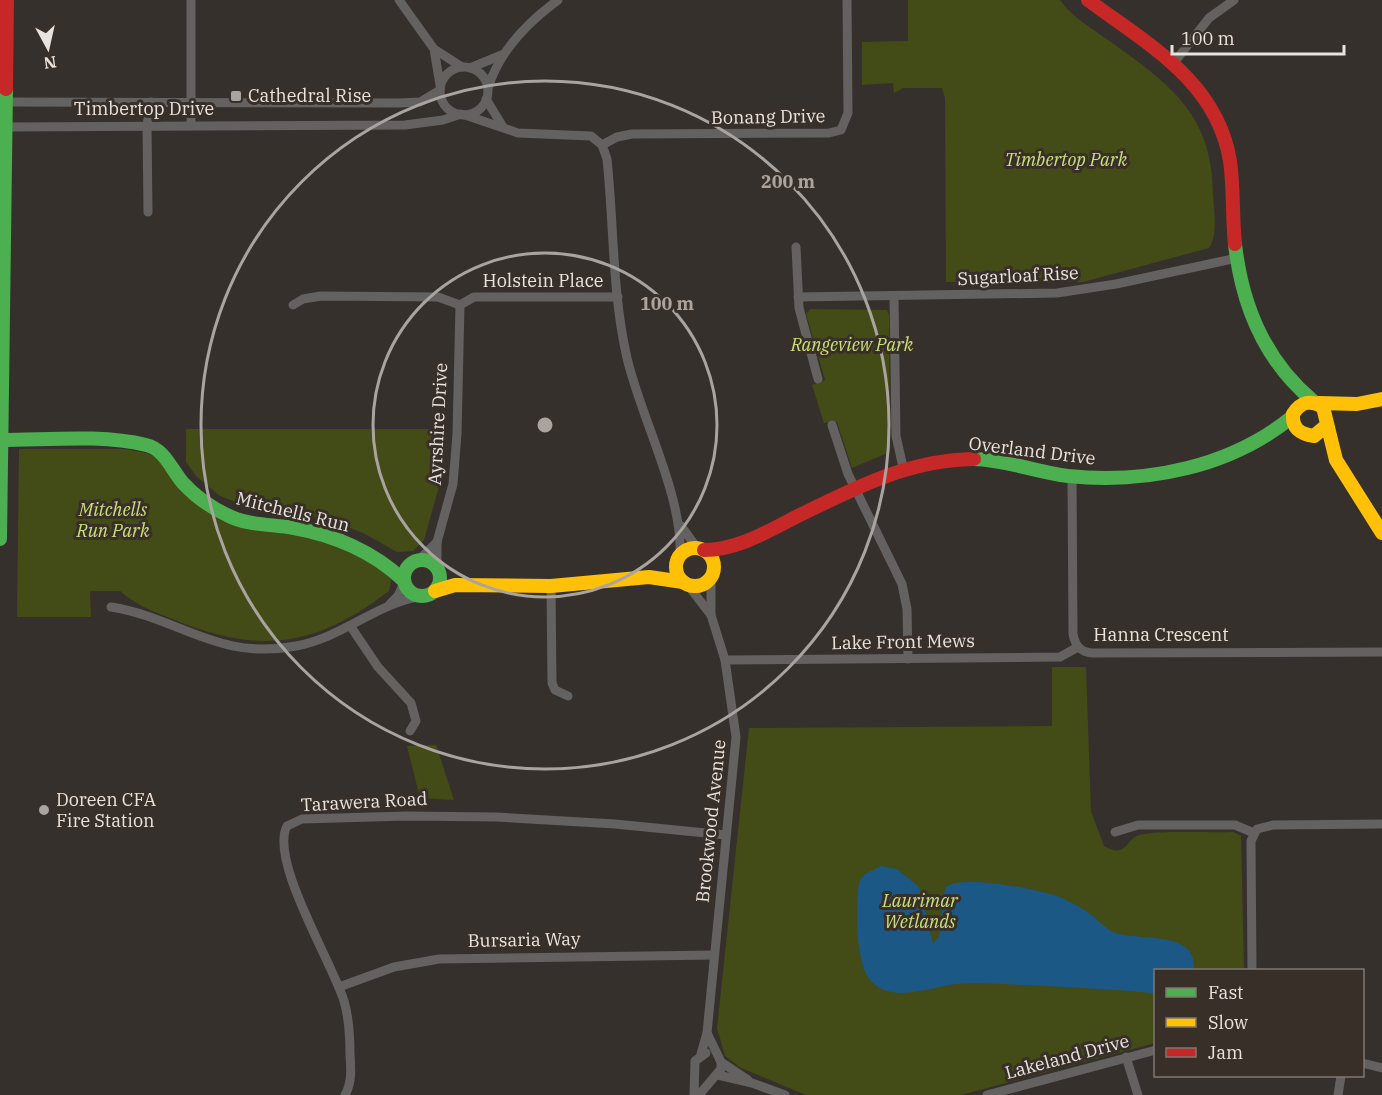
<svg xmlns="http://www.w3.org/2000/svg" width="1382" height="1095" viewBox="0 0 1382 1095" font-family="'IBM Plex Serif',serif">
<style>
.green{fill:#434b16}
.water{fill:#1c5885}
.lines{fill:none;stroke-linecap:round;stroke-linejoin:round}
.street{stroke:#646161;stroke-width:9}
.fast{stroke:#4caf50;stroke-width:14}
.slow{stroke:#ffc107;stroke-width:14}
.jam{stroke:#c62828;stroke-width:14}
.ring{fill:none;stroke:#aaa4a0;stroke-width:3}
.poi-dot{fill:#aaa4a0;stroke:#392f29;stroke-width:2}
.labels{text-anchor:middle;stroke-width:6;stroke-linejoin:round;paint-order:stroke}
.poi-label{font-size:18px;fill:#e9e3df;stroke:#392f29;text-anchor:start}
.street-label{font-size:18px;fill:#e9e3df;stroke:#392f29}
.park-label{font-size:18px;font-style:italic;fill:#cbe076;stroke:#392f29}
.centre{fill:#aaa4a0;stroke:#392f29;stroke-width:3}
.ring-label{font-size:18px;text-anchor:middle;font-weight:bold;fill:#aaa4a0;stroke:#392f29;stroke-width:6;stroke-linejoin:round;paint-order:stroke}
</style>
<rect width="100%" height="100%" fill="#36302c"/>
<g class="green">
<path d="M908,0H1060C1071,16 1090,27 1105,38C1167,82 1213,112 1213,195C1214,212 1218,234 1209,248L1083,282H946L945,98L942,88H903L894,93L893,83L862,85V42L908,41Z"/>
<polygon points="810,309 887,310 889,315 890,452 852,468 837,422 824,423 812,385 825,380 806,314"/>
<polygon points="186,429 445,429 442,476 424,540 413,551 397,552 365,534 338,523 297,513 251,508 220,496 196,476 186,462"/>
<path d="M19,449H125L146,453L158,458L185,495L217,517L237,526L289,532L341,547L393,572L389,591C318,645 264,655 180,622C158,613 138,607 120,591H90L91,617H17Z"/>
<path d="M1052,667H1086L1091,811L1104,846C1127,859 1125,840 1139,835C1155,830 1213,833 1233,832L1241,836L1244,970H1156L1155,1043L961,1095H806L741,1068L725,1056L717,1028L749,728L1052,726Z"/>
<polygon points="436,745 454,800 420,798 407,746"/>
</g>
<path class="water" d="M881,866L897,869L919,887L933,944L939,936L945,888C959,873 1043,890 1062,898C1071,902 1082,908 1090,914C1097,919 1104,927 1111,931C1132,943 1198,927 1194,970H1156L1155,993H1152C1109,989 1067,987 1024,985C1002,984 979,982 956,984C930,987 895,1003 873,983C854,966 856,905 859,882L865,874Z"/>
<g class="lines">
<g class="street">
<polyline points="191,0 191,125"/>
<polyline points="399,0 434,49 462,67"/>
<polyline points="434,49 440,85"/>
<polyline points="1173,64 1209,18 1234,0"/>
<circle cx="464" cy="91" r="24"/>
<polyline points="470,68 504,54"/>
<path d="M488,88C499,52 528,22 558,0"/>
<polyline points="486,99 503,127"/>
<polyline points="6,102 399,103 420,102 440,90"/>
<path d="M465,115L518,133L591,136L602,145L607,159C614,225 612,293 627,358C641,418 683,496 680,555"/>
<polyline points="6,127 405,125 443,120 461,114"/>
<polyline points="602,145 617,137 632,134 829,133 841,130 848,113 847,0"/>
<polyline points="148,212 147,125 151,102"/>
<polyline points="796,247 799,308 818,379"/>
<polyline points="798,297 1057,293 1116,284 1237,258"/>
<polyline points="894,297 896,436 903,467"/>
<polyline points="293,305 303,299 321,296 438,297 460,305 474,297 618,297"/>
<polyline points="832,425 848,474 902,584 907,609 908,659"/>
<path d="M1072,476L1073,634C1075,645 1080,652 1092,653L1382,652"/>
<polyline points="681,526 697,548"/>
<polyline points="437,542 437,567"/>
<polyline points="420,559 437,542 453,484 457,434 460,305"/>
<polyline points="687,584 711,615"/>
<polyline points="551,586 552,683 555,690 568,696"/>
<polyline points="390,604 398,596 404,583"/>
<path d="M111,607C180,618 218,661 296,646C344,637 378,602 423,596"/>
<polyline points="351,627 378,667 411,703 416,721 410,731"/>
<polyline points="725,660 1060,657 1078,647"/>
<polyline points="1115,832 1138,825 1235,825 1254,833"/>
<polyline points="1252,970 1251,841 1257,829 1273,825 1382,824"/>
<polyline points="339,987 394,967 439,959 714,955"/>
<polyline points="701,1054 707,1033 736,737 725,660 711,615 711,576"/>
<polyline points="1126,1057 1138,1095"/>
<polyline points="721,1062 748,1080"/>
<polyline points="1362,1063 1382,1068"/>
<polyline points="718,1075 752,1083 785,1095"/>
<path d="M345,1095C352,1083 351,1069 350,1055C350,1037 349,1018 344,1001C332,962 269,860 287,826L302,819L407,816L496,817L615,824L726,835"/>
<polyline points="694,1095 695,1061 706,1053"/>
<polyline points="699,1095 721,1069 721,1062 707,1033"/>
<polyline points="987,1095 1156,1050"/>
<polyline points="1338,1095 1341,1076"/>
</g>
<g class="fast">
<path d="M1235,244C1242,306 1265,361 1313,401"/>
<path d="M1,440C48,440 100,434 146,445C165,449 172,471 183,483C195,496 212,508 227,515C248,526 272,524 294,528C334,535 374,552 403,580"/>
<path d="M974,459C1007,460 1036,472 1068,476C1147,484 1230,467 1292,417"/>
<polyline points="0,539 6,89"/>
<circle cx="422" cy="578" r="18"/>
</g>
<g class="slow">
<polyline points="1319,403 1357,404 1382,399"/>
<path d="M1326,426L1314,436C1300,434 1292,429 1293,414C1301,401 1311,400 1323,407L1336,460L1382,533"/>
<circle cx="695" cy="567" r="19"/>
<polyline points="435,591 455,585 551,586 649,577 683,582"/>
</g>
<g class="jam">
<path d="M1088,0C1147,44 1217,81 1230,161C1234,189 1232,217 1235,244"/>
<polyline points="6,89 7,0"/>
<path d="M704,550C738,550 768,531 798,516C855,488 908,460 974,459"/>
</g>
</g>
<g class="ring">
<circle cx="545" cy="425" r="172"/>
<circle cx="545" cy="425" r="344"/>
</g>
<g class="poi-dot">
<rect x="230" y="90" width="12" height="12" rx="3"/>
<circle cx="44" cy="810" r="6"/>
</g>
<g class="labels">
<g class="poi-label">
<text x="248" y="102">Cathedral Rise</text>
<text x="56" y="806">Doreen CFA<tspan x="56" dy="21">Fire Station</tspan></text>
</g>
<g class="street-label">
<text x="144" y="115">Timbertop Drive</text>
<text transform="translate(768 117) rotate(-1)" y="6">Bonang Drive</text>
<text transform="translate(1018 276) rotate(-3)" y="6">Sugarloaf Rise</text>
<text x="543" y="287">Holstein Place</text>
<text transform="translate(438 424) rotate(-87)" y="6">Ayrshire Drive</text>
<text transform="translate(1032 451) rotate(7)" y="6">Overland Drive</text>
<text transform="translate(293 512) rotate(14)" y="6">Mitchells Run</text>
<text x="1161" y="641">Hanna Crescent</text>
<text transform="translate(903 642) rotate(-1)" y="6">Lake Front Mews</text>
<text transform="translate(364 802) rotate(-3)" y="6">Tarawera Road</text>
<text transform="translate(711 821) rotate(-84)" y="6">Brookwood Avenue</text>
<text transform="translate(524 940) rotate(-1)" y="6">Bursaria Way</text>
<text transform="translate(1067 1057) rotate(-15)" y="6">Lakeland Drive</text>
</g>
<g class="park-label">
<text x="1066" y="166">Timbertop Park</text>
<text x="852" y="351">Rangeview Park</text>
<text x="113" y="516">Mitchells<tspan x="113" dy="21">Run Park</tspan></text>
<text x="920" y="907">Laurimar<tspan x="920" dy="21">Wetlands</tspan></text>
</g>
</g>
<circle cx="545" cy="425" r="9" class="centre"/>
<g class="ring-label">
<text x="788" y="188">200 m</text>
<text x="667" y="310">100 m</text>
</g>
<rect x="1154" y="969" width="210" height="108" fill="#392f29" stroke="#7f7772" stroke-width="1.5"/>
<rect x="1166" y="988" width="30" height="9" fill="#4caf50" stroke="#7f7772" stroke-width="1.5"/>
<text x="1208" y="999" font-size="18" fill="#e9e3df">Fast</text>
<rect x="1166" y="1018" width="30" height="9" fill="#ffc107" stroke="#7f7772" stroke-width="1.5"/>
<text x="1208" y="1029" font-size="18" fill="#e9e3df">Slow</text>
<rect x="1166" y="1048" width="30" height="9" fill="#c62828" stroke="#7f7772" stroke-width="1.5"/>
<text x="1208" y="1059" font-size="18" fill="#e9e3df">Jam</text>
<g transform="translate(48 48) rotate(172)" stroke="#392f29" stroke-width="4.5" paint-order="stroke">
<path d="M0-4.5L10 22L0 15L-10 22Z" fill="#e9e3df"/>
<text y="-9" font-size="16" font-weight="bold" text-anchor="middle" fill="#e9e3df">N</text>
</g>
<path d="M1172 45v9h172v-9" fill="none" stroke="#e9e3df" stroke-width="3"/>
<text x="1181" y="45" font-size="18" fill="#e9e3df" stroke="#392f29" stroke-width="4.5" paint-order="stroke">100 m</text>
</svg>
